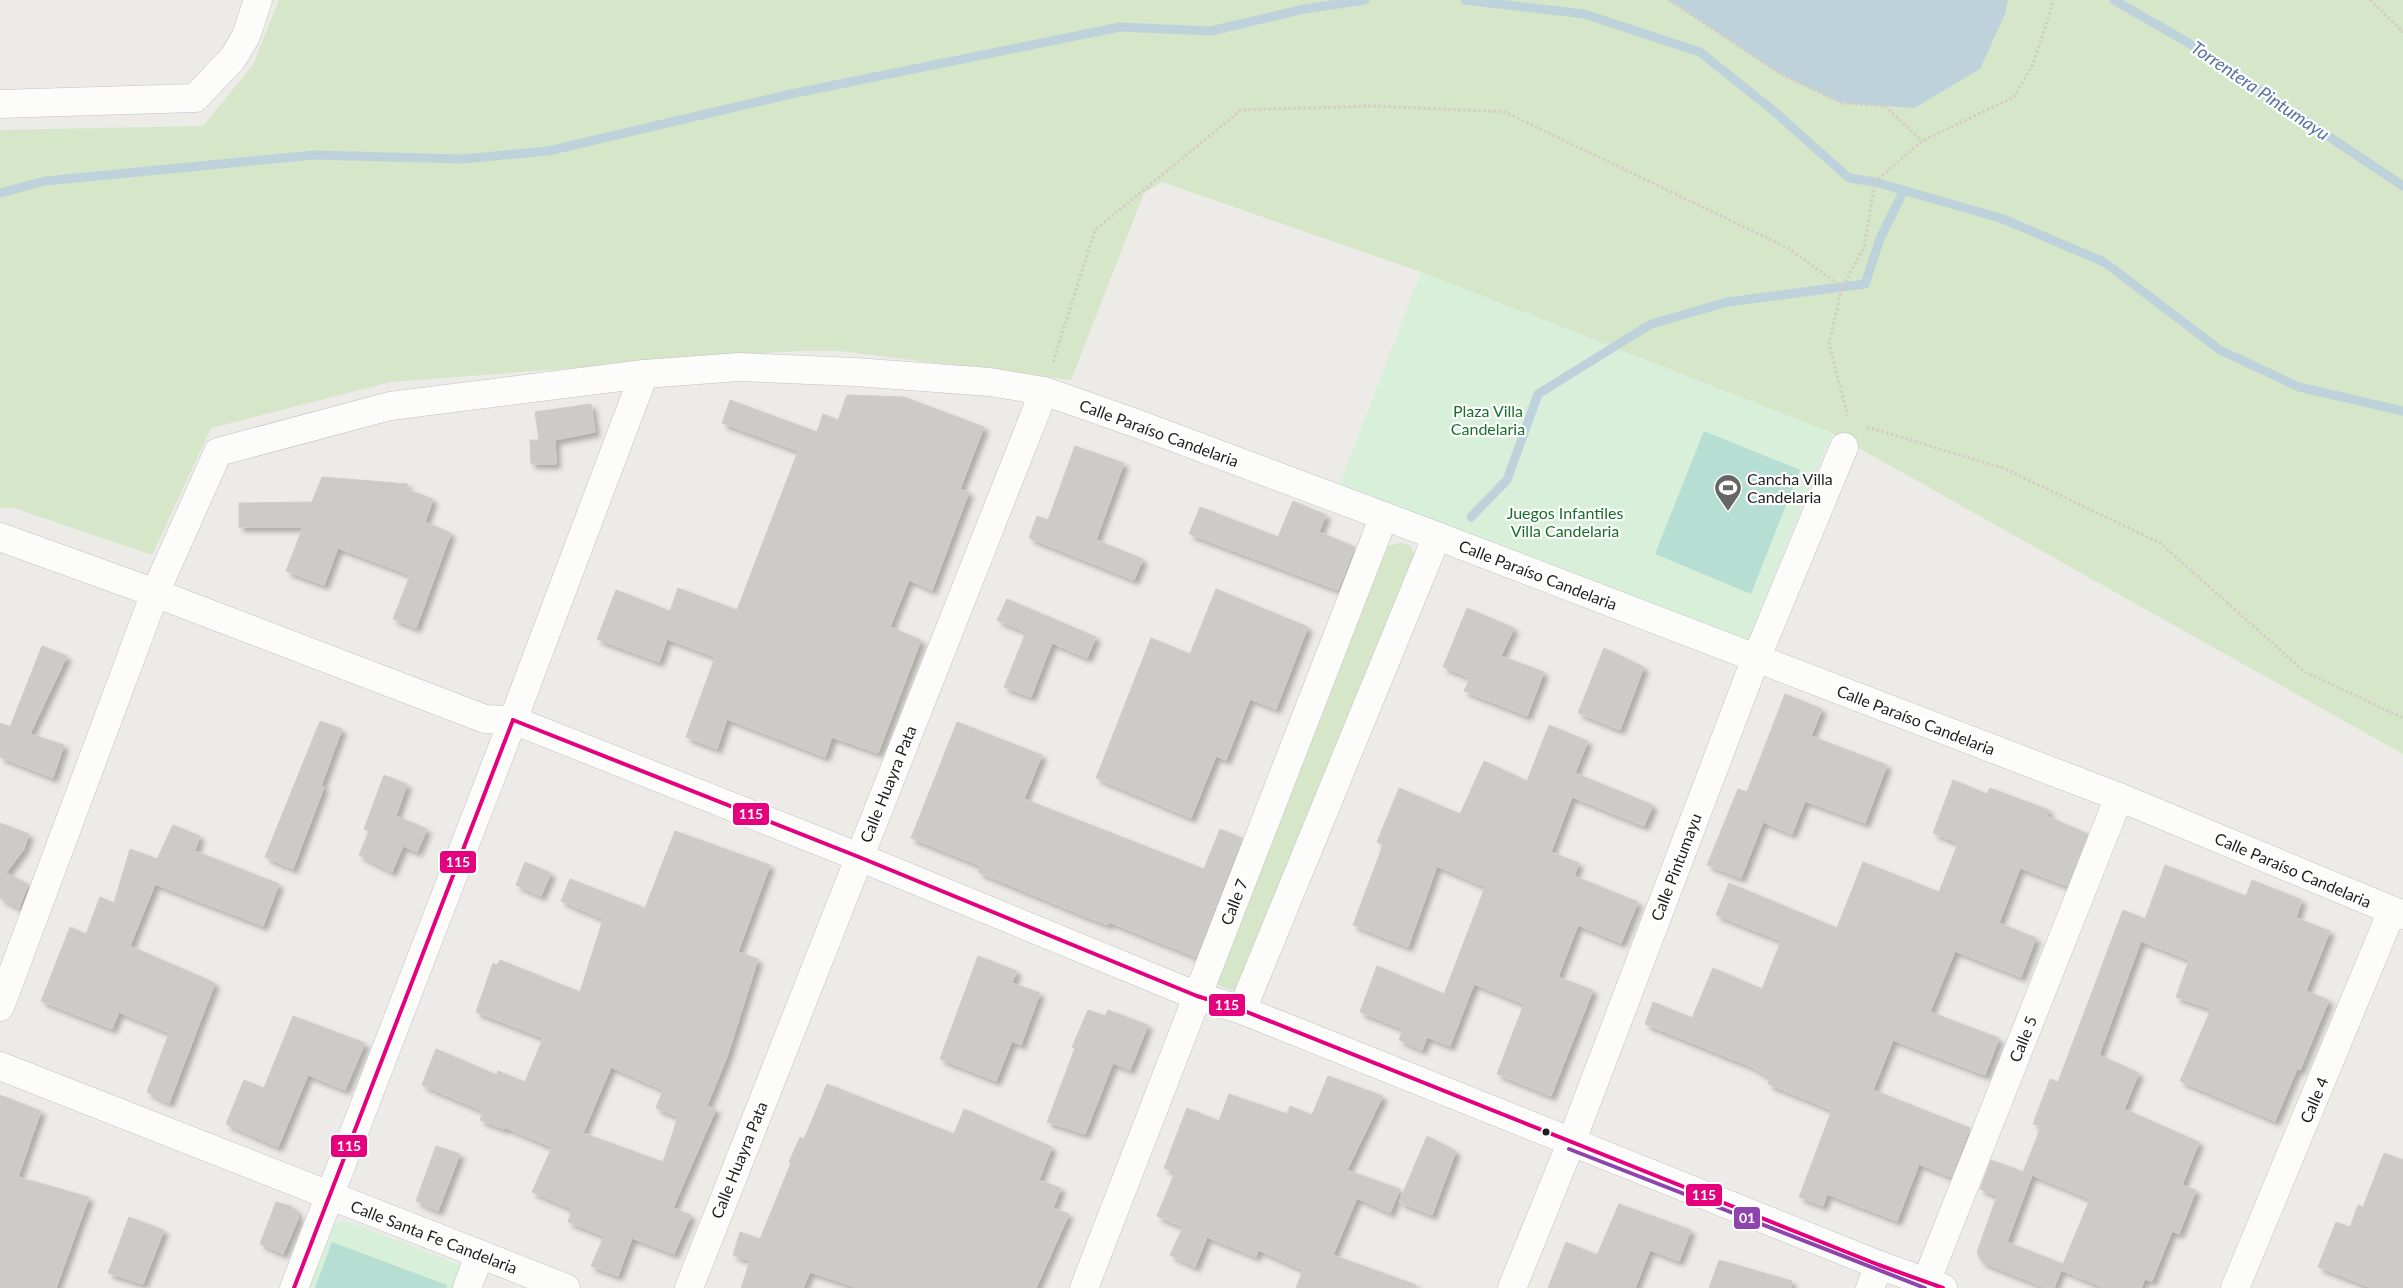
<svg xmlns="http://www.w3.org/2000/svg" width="2403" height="1288" viewBox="0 0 2403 1288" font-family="Lato,sans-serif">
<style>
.grass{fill:#d5e6c9}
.park{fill:#d8efda}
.pitch{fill:#b7ded2}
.water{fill:#bed2db}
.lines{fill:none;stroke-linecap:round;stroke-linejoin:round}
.stream{stroke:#bed2db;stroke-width:9}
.building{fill:#cccbc8;stroke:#cecdc9;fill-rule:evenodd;filter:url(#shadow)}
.minor-casing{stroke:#c2c1bf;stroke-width:29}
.path{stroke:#d5cbc7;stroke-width:3;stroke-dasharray:2.5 2.5;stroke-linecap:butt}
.minor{stroke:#fcfcfb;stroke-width:28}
.bus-1-casing{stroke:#fff;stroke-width:8}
.bus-2-casing{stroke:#fff;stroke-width:8}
.bus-1{stroke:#e5007d;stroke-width:4}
.bus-2{stroke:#8e44ad;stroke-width:4}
.bus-dot{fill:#1e1e1e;stroke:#fff;stroke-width:2}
.labels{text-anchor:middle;stroke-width:4.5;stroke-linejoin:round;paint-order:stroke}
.park-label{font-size:16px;fill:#186f2b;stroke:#fff}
.street-label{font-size:16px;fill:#1e1e1e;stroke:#fff}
.poi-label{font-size:16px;fill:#1e1e1e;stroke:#fff;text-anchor:start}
.water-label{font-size:18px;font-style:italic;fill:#5572a2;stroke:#fff}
.line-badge{stroke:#fff;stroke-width:2}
.badge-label{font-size:14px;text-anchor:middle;font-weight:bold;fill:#fff}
</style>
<defs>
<filter id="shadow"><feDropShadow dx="4.5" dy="4.5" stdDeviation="2.5" flood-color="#0004"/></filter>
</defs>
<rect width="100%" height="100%" fill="#ecebe7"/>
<g class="grass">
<polygon points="279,0 2403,0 2403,754 1832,433 1421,272 1162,182 1144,193 1071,380 840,351 796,351 391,382 211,428 152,555 14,508 0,508 0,130 203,126 253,65"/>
<polygon points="1400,543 1410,545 1416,557 1236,992 1217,985 1388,546"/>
</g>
<g class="park">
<polygon points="1421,272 1832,433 1748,640 1340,484"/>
<polygon points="341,1222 350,1222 467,1268 459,1288 301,1288 330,1226"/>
</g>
<g class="pitch">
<polygon points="1704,431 1800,470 1751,594 1655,554"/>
<polygon points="332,1242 447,1285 446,1288 315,1288"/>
</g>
<polygon class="water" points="1669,0 2008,0 2005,14 1980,69 1914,108 1842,103 1782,75"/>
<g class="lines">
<g class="stream">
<polyline points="1465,0 1584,14 1700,52 1775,112 1849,178 1875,182 2003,219 2104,262 2220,350 2299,387 2403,411"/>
<polyline points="2114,0 2187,42 2403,186"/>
<polyline points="0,193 45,181 314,155 463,159 548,151 791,94 1120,27 1211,31 1304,9 1365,0"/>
<polyline points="1471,517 1507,480 1538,394 1651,324 1727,302 1865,284 1880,239 1904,190"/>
</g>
</g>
<g class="building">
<polygon points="847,395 904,397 984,427 960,489 969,492 932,590 909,580 890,627 921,640 878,753 832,737 825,757 727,719 717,749 686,737 715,657 667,639 659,662 597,639 616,590 670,611 678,588 737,610 798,451 722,423 730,400 817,432 823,414 838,420"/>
<polygon points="591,404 595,432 555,440 556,464 531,464 530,440 539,440 535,412"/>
<polygon points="1075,446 1124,463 1096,540 1143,559 1134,580 1029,538 1037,516 1048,520"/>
<polygon points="322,477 408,484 406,489 433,499 425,522 451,533 416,628 393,619 410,575 338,548 324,585 286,571 303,527 239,527 239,503 312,502"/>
<polygon points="1293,501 1326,515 1319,532 1355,547 1338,590 1189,534 1200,507 1278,537"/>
<polygon points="1216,589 1308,627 1276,709 1250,699 1226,760 1216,756 1191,818 1096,778 1151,638 1190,654"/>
<polygon points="1007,599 1096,637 1087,658 1052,643 1031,697 1004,687 1026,632 997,620"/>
<polygon points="1467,608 1514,628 1501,656 1544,672 1527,716 1464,691 1470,678 1443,667"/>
<polygon points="42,646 67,656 30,734 64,745 53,778 0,757 0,723 10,727"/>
<polygon points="1604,648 1644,667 1620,730 1578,713"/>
<polygon points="1785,694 1822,709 1811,736 1887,765 1865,823 1805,801 1792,834 1763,822 1741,878 1707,865 1738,789 1747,792"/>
<polygon points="320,721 342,729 321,786 324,787 293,869 265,857"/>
<polygon points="957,722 1042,755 1024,799 1204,869 1220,829 1242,838 1196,957 1109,922 1108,925 1082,915 978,872 981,866 911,838"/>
<polygon points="1549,725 1588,741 1575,773 1653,805 1644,826 1572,797 1551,852 1579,863 1574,876 1638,902 1621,943 1578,925 1558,977 1593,990 1551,1096 1497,1074 1524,1004 1474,984 1450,1046 1427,1037 1422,1050 1399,1040 1403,1029 1360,1012 1377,966 1444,994 1485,887 1437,866 1408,947 1353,925 1383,845 1377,842 1399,788 1460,814 1484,761 1527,781"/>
<polygon points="384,775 407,784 396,816 427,829 417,852 403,846 392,872 359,855 369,831 364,829"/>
<polygon points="1953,780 1987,794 1990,788 2049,810 2047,816 2088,834 2067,886 2020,868 1999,923 2036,938 2021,977 1955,951 1930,1012 1999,1038 1985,1075 1893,1040 1873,1090 1970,1128 1951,1177 1919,1164 1897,1221 1827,1194 1823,1206 1799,1197 1832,1110 1768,1084 1770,1078 1752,1067 1645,1024 1653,1002 1692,1018 1713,968 1762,989 1781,941 1716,915 1729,883 1837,928 1863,862 1939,892 1958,843 1933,833"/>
<polygon points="0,823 29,834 24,849 6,873 28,884 19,908 0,898"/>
<polygon points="173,825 200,836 195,851 279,884 263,926 155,884 130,946 215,983 169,1103 147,1092 169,1033 119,1012 112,1029 41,1001 70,927 86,934 100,897 114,903 130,849 157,859"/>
<path d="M675,831L770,865L738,952L758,959L728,1054L707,1106L716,1109L673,1208L691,1215L674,1254L632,1238L618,1276L591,1266L604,1236L568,1222L572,1209L532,1192L552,1147L504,1127V1129L480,1120L483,1111L422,1085L436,1049L497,1075L498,1071L525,1082L543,1038L476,1012L493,963L497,965L500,960L580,992L603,919L561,901L570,879L645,908ZM611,1067L663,1090L656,1108L678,1117L663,1162L583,1133Z"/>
<polygon points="525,862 551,873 541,896 516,885"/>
<path d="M2165,865L2246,896L2252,880L2302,900L2296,918L2330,931L2306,991L2329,1000L2300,1070L2297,1069L2275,1121L2180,1081L2211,1009L2176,997L2189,960L2141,941L2099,1055L2139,1073L2124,1109L2199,1142L2182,1185L2196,1190L2179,1234L2172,1231L2152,1281L2145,1279L2141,1288H2105L2061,1270L2054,1288H2046L1982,1262L1977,1252L1997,1196L1980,1189L1991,1160L2032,1175L2023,1172L2041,1127L2033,1124L2050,1079L2058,1082L2123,910L2145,919ZM2032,1175L2090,1199L2063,1264L2007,1242Z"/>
<polygon points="978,956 1017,971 1012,983 1040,993 1021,1045 1012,1041 996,1081 940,1059"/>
<polygon points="1088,1010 1105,1016 1108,1010 1148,1025 1130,1070 1113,1063 1085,1134 1047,1122 1075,1048 1072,1047"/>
<polygon points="293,1016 365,1043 345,1090 308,1075 278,1147 226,1124 244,1080 264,1088"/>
<polygon points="1328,1076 1383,1096 1347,1170 1400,1189 1390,1213 1357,1198 1333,1255 1416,1285 1415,1288 1296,1288 1303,1270 1258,1250 1256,1257 1207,1237 1195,1267 1170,1255 1183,1227 1157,1216 1175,1172 1164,1168 1187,1108 1219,1121 1229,1094 1287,1114 1290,1106 1312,1115"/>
<polygon points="827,1084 954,1134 964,1109 1052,1147 1039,1180 1061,1188 1053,1208 1069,1214 1036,1288 858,1288 810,1272 803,1288 741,1288 750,1261 733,1255 740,1232 760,1239 791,1163 789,1162 800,1137 804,1139"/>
<polygon points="0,1095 41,1111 18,1177 89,1197 56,1288 0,1288"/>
<polygon points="1427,1136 1456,1151 1432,1215 1399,1202"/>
<polygon points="436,1146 460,1154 438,1211 416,1201"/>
<polygon points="2384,1153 2403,1160 2403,1288 2372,1288 2318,1267 2336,1222 2350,1227 2358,1205 2363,1207"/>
<polygon points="276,1202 291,1206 297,1212 298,1219 283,1254 260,1244"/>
<polygon points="1619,1204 1691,1230 1679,1261 1650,1250 1635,1288 1548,1288 1566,1242 1597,1255"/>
<polygon points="129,1217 164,1230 143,1284 108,1273"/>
<polygon points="1719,1260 1792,1281 1791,1288 1709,1288"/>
</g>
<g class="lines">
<defs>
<g id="minor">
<polyline points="0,104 195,98 233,58 246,36 258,0"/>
<polyline points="0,537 155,593 485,719 513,720 859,857 1197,996 1242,1010 1879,1265 1943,1288"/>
<polyline points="0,1007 155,593 218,452 390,406 644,374 739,367 855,372 990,382 1044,391 1138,424 1437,536 2119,797 2403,915"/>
<polyline points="1242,1010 1437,536"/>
<polyline points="0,1066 566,1288"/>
<polyline points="1926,1282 2119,797"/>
<polyline points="294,1288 513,720 644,374"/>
<polyline points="467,1288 480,1254"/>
<polyline points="689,1288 1044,391"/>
<polyline points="1084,1288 1384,516"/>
<polyline points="1512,1288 1571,1143 1749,676 1844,447"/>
<polyline points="1870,1288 1879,1265"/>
<polyline points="2235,1288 2392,911"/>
</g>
</defs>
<use href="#minor" class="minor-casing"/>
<g class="path">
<polyline points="1669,0 1782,75 1842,103 1885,106 1922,141"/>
<polyline points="2370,0 2403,32"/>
<polyline points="1053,362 1095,230 1241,110 1376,106 1505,112 1788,248 1842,287"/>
<polyline points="1848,417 1829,343 1842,287 1864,248 1875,182 1922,141 2014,97 2033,64 2054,0"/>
<polyline points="1867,427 2003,468 2160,543 2305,672 2403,718"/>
</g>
<use href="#minor" class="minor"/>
<defs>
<g id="bus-1">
<polyline points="513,720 859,857 1197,996 1242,1010 1879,1265 1943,1288"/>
<polyline points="294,1288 513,720"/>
</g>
<polyline id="bus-2" points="1569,1149 1925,1288"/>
</defs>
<use href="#bus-1" class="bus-1-casing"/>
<use href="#bus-2" class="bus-2-casing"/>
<use href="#bus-1" class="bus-1"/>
<use href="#bus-2" class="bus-2"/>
</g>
<defs>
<symbol id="stadium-pin" viewBox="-11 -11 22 30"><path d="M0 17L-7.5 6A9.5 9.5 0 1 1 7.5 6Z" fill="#666664" stroke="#fff"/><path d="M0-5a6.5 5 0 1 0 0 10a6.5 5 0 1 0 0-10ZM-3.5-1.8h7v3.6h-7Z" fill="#fff"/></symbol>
</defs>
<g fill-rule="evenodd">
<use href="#stadium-pin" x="1712" y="472" width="32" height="43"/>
</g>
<circle class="bus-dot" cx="1546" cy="1132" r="4.5"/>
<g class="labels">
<g class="park-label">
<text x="1488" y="417">Plaza Villa<tspan x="1488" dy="18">Candelaria</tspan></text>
<text x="1565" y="519">Juegos Infantiles<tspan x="1565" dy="18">Villa Candelaria</tspan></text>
</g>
<g class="street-label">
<text transform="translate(1159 433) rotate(20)" y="6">Calle Paraíso Candelaria</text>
<text transform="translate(1538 575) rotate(21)" y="6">Calle Paraíso Candelaria</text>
<text transform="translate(1916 720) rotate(21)" y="6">Calle Paraíso Candelaria</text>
<text transform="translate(888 784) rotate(-68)" y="6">Calle Huayra Pata</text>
<text transform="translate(1676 867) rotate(-69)" y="6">Calle Pintumayu</text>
<text transform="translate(2293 870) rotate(23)" y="6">Calle Paraíso Candelaria</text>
<text transform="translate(1234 902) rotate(-69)" y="6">Calle 7</text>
<text transform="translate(2023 1039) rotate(-68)" y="6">Calle 5</text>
<text transform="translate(2314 1100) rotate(-67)" y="6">Calle 4</text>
<text transform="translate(739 1160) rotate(-68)" y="6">Calle Huayra Pata</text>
<text transform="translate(434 1237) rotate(21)" y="6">Calle Santa Fe Candelaria</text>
</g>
<g class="poi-label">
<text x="1747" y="485">Cancha Villa<tspan x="1747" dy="18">Candelaria</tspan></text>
</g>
<g class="water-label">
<text transform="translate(2260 91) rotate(34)" y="6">Torrentera Pintumayu</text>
</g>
</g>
<g class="line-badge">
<rect x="732" y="802" width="38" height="24" rx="5" fill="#e5007d"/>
<rect x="439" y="850" width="38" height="24" rx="5" fill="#e5007d"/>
<rect x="1208" y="993" width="38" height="24" rx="5" fill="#e5007d"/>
<rect x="330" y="1134" width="38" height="24" rx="5" fill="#e5007d"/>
<rect x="1685" y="1183" width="38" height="24" rx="5" fill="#e5007d"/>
<rect x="1733" y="1206" width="28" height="24" rx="5" fill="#8e44ad"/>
</g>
<g class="badge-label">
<text x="751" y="819">115</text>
<text x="458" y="867">115</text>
<text x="1227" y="1010">115</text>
<text x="349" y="1151">115</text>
<text x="1704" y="1200">115</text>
<text x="1747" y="1223">01</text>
</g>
</svg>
